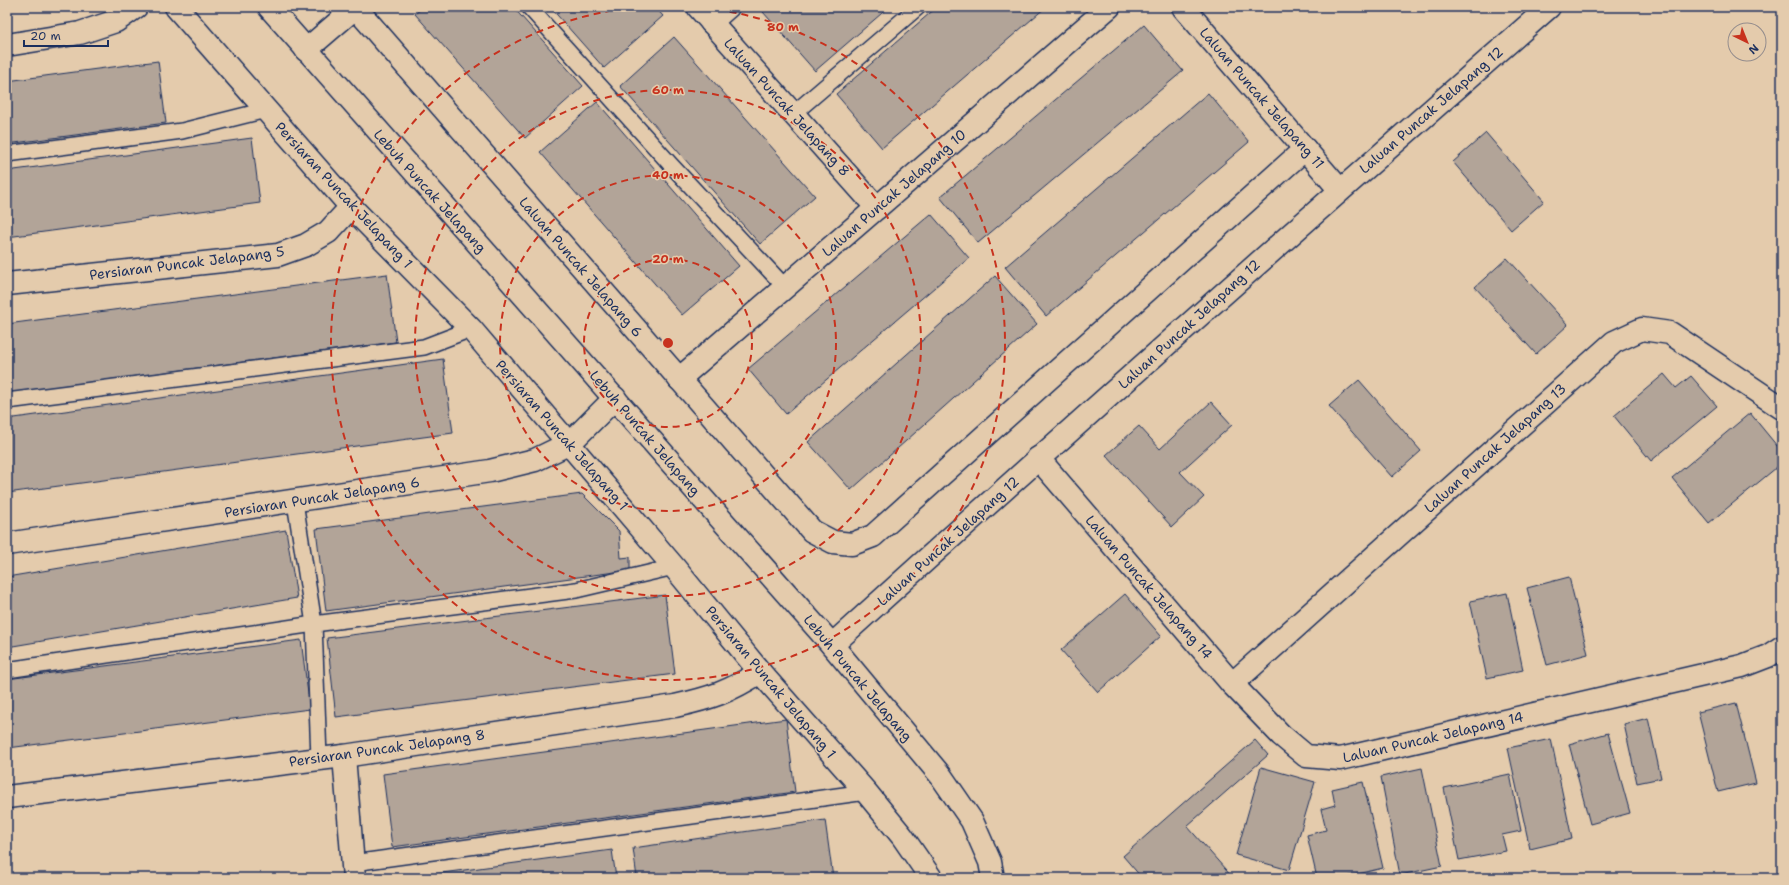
<svg xmlns="http://www.w3.org/2000/svg" width="1789" height="885" viewBox="0 0 1789 885" font-family="'Shantell Sans',sans-serif">
<style>
.building{fill:#b2a498;stroke:#1b2f5e}
.lines{fill:none;stroke-linecap:round;stroke-linejoin:round}
.lane-casing{stroke:#1b2f5e;stroke-width:18}
.street-casing{stroke:#1b2f5e;stroke-width:25}
.secondary-casing{stroke:#1b2f5e;stroke-width:25}
.lane{stroke:#e4cbac;stroke-width:15}
.street{stroke:#e4cbac;stroke-width:22}
.secondary{stroke:#e4cbac;stroke-width:22}
.ring{fill:none;stroke:#c8321e;stroke-width:2;stroke-dasharray:7 5}
.labels{text-anchor:middle;stroke-width:3;stroke-linejoin:round;paint-order:stroke}
.street-label{font-size:14px;fill:#1b2f5e;stroke:#e4cbac}
.centre{fill:#c8321e;stroke:#e4cbac;stroke-width:2}
.ring-label{font-size:12px;text-anchor:middle;font-weight:bold;fill:#c8321e;stroke:#e4cbac;stroke-width:3;stroke-linejoin:round;paint-order:stroke}
</style>
<rect width="100%" height="100%" fill="#e4cbac"/>
<filter id="ink" filterUnits="userSpaceOnUse"><feTurbulence type="fractalNoise" baseFrequency=".025" numOctaves="2"/><feDisplacementMap in="SourceGraphic" scale="8" xChannelSelector="R" yChannelSelector="G"/><feConvolveMatrix kernelMatrix="1 2 1 2 8 2 1 2 1" color-interpolation-filters="sRGB"/></filter>
<g filter="url(#ink)">
<g class="building">
<polygon points="423,7 513,7 583,86 525,138 415,14"/>
<polygon points="550,7 655,7 663,16 604,68"/>
<polygon points="769,7 889,7 815,71 763,12"/>
<polygon points="937,7 1046,7 882,148 836,94"/>
<polygon points="1144,25 1183,71 978,243 940,197"/>
<polygon points="674,37 815,196 760,244 620,86"/>
<polygon points="158,61 166,123 7,144 7,81"/>
<polygon points="1208,93 1249,142 1046,316 1005,267"/>
<polygon points="597,102 739,266 682,315 540,152"/>
<polygon points="1486,133 1544,201 1511,230 1453,162"/>
<polygon points="252,138 260,203 7,237 7,171"/>
<polygon points="931,214 969,258 786,414 748,369"/>
<polygon points="1507,258 1568,325 1536,354 1475,287"/>
<polygon points="387,274 396,342 7,393 7,324"/>
<polygon points="995,276 1037,324 851,490 808,442"/>
<polygon points="443,359 453,433 7,493 7,419"/>
<polygon points="1664,374 1676,388 1691,376 1717,406 1651,461 1614,416"/>
<polygon points="1359,380 1421,451 1392,477 1329,406"/>
<polygon points="1211,402 1232,425 1180,472 1204,497 1172,527 1106,455 1139,426 1160,449"/>
<polygon points="1750,413 1782,452 1782,463 1709,523 1672,478"/>
<polygon points="582,494 619,531 621,558 630,557 630,570 326,611 316,529"/>
<polygon points="286,530 297,598 7,647 7,577"/>
<polygon points="1569,577 1588,654 1547,665 1527,588"/>
<polygon points="1507,593 1523,670 1487,678 1470,601"/>
<polygon points="1125,594 1161,636 1098,692 1061,650"/>
<polygon points="665,595 675,674 336,717 327,638"/>
<polygon points="301,640 310,709 8,748 7,679"/>
<polygon points="1736,703 1756,783 1718,792 1698,712"/>
<polygon points="1648,718 1661,778 1637,783 1624,724"/>
<polygon points="786,719 795,792 392,847 383,774"/>
<polygon points="1608,733 1630,813 1590,824 1569,744"/>
<polygon points="1551,739 1572,839 1530,849 1508,748"/>
<polygon points="1255,740 1268,755 1187,826 1233,878 1142,878 1123,856"/>
<polygon points="1261,767 1315,782 1289,870 1236,855"/>
<polygon points="1422,768 1442,866 1400,875 1381,777"/>
<polygon points="1510,774 1521,831 1502,835 1506,851 1459,860 1444,788"/>
<polygon points="1363,782 1383,868 1341,878 1317,878 1307,835 1326,830 1321,809 1335,805 1332,789"/>
<polygon points="825,820 833,878 637,878 633,848"/>
<polygon points="612,850 616,878 405,878"/>
</g>
<g class="lines">
<defs>
<g id="lane">
<polyline points="529,7 671,165 785,287"/>
<polyline points="793,114 918,7"/>
<polyline points="7,154 182,131 266,110"/>
<polyline points="7,401 424,347 471,329"/>
<polyline points="295,502 314,624 319,758"/>
<polyline points="7,670 314,624 576,590 674,567"/>
<polyline points="353,863 866,792"/>
</g>
<g id="street">
<polyline points="176,7 351,207 471,329 674,567 760,672 866,792 902,836 931,878"/>
<polyline points="355,7 812,531 833,542 852,544 873,536 1305,149"/>
<polyline points="698,7 877,208"/>
<polyline points="1183,7 1340,190"/>
<polyline points="711,22 728,7"/>
<polyline points="7,45 80,33 116,21 136,7"/>
<polyline points="306,50 356,7"/>
<polyline points="7,284 278,255 306,245 328,232 351,207"/>
<polyline points="679,379 1109,7"/>
<polyline points="1038,458 1232,684 1281,735 1306,756 1340,759 1742,666 1768,656 1782,647"/>
<polyline points="7,544 490,471 535,460 570,443 615,398"/>
<path d="M832,645C1069,430 1308,218 1549,7"/>
<polyline points="1232,684 1614,342 1642,329 1670,333 1782,408"/>
<polyline points="344,756 354,878"/>
<path d="M7,797L344,756L675,706C711,698 729,692 760,672"/>
</g>
<polyline id="secondary" points="269,7 832,645 941,776 972,821 990,862 993,878"/>
</defs>
<use href="#lane" class="lane-casing"/>
<use href="#street" class="street-casing"/>
<use href="#secondary" class="secondary-casing"/>
<use href="#lane" class="lane"/>
<use href="#street" class="street"/>
<use href="#secondary" class="secondary"/>
</g>
</g>
<g class="ring">
<circle cx="668" cy="343" r="84"/>
<circle cx="668" cy="343" r="168"/>
<circle cx="668" cy="343" r="253"/>
<path d="M694 7A337 337 0 1 1 642 7"/>
</g>
<g class="labels">
<g class="street-label">
<text transform="translate(1262 98) rotate(49)" y="5">Laluan Puncak Jelapang 11</text>
<text transform="translate(787 107) rotate(48)" y="5">Laluan Puncak Jelapang 8</text>
<text transform="translate(1431 110) rotate(-41)" y="5">Laluan Puncak Jelapang 12</text>
<text transform="translate(430 191) rotate(48)" y="5">Lebuh Puncak Jelapang</text>
<text transform="translate(894 193) rotate(-41)" y="5">Laluan Puncak Jelapang 10</text>
<text transform="translate(344 195) rotate(47)" y="5">Persiaran Puncak Jelapang 1</text>
<text transform="translate(187 263) rotate(-7)" y="5">Persiaran Puncak Jelapang 5</text>
<text transform="translate(581 267) rotate(49)" y="5">Laluan Puncak Jelapang 6</text>
<text transform="translate(1189 324) rotate(-42)" y="5">Laluan Puncak Jelapang 12</text>
<text transform="translate(645 433) rotate(49)" y="5">Lebuh Puncak Jelapang</text>
<text transform="translate(562 435) rotate(49)" y="5">Persiaran Puncak Jelapang 1</text>
<text transform="translate(1495 448) rotate(-42)" y="5">Laluan Puncak Jelapang 13</text>
<text transform="translate(322 497) rotate(-9)" y="5">Persiaran Puncak Jelapang 6</text>
<text transform="translate(948 541) rotate(-42)" y="5">Laluan Puncak Jelapang 12</text>
<text transform="translate(1149 587) rotate(49)" y="5">Laluan Puncak Jelapang 14</text>
<text transform="translate(858 678) rotate(50)" y="5">Lebuh Puncak Jelapang</text>
<text transform="translate(771 682) rotate(50)" y="5">Persiaran Puncak Jelapang 1</text>
<text transform="translate(1433 737) rotate(-13)" y="5">Laluan Puncak Jelapang 14</text>
<text transform="translate(387 748) rotate(-8)" y="5">Persiaran Puncak Jelapang 8</text>
</g>
</g>
<circle cx="668" cy="343" r="6" class="centre"/>
<g class="ring-label">
<text x="783" y="31">80 m</text>
<text x="668" y="94">60 m</text>
<text x="668" y="179">40 m</text>
<text x="668" y="263">20 m</text>
</g>
<rect width="1789" height="885" fill="none" stroke="#e4cbac" stroke-width="24"/>
<rect x="12" y="12" width="1765" height="861" fill="none" stroke="#1b2f5e" stroke-width="1.5" filter="url(#ink)"/>
<g transform="translate(1747 42) rotate(137)"><circle r="19" fill="#e4cbac" stroke="#948d8d"/>
<path d="M0-3L7 15L0 10L-7 15Z" fill="#c8321e"/>
<text y="-6" font-size="11" font-weight="bold" text-anchor="middle" fill="#1b2f5e">N</text>
</g>
<path d="M24 40v6h84v-6" fill="none" stroke="#1b2f5e" stroke-width="2"/>
<text x="30" y="40" font-size="12" fill="#1b2f5e" stroke="#e4cbac" stroke-width="3" paint-order="stroke">20 m</text>
</svg>
